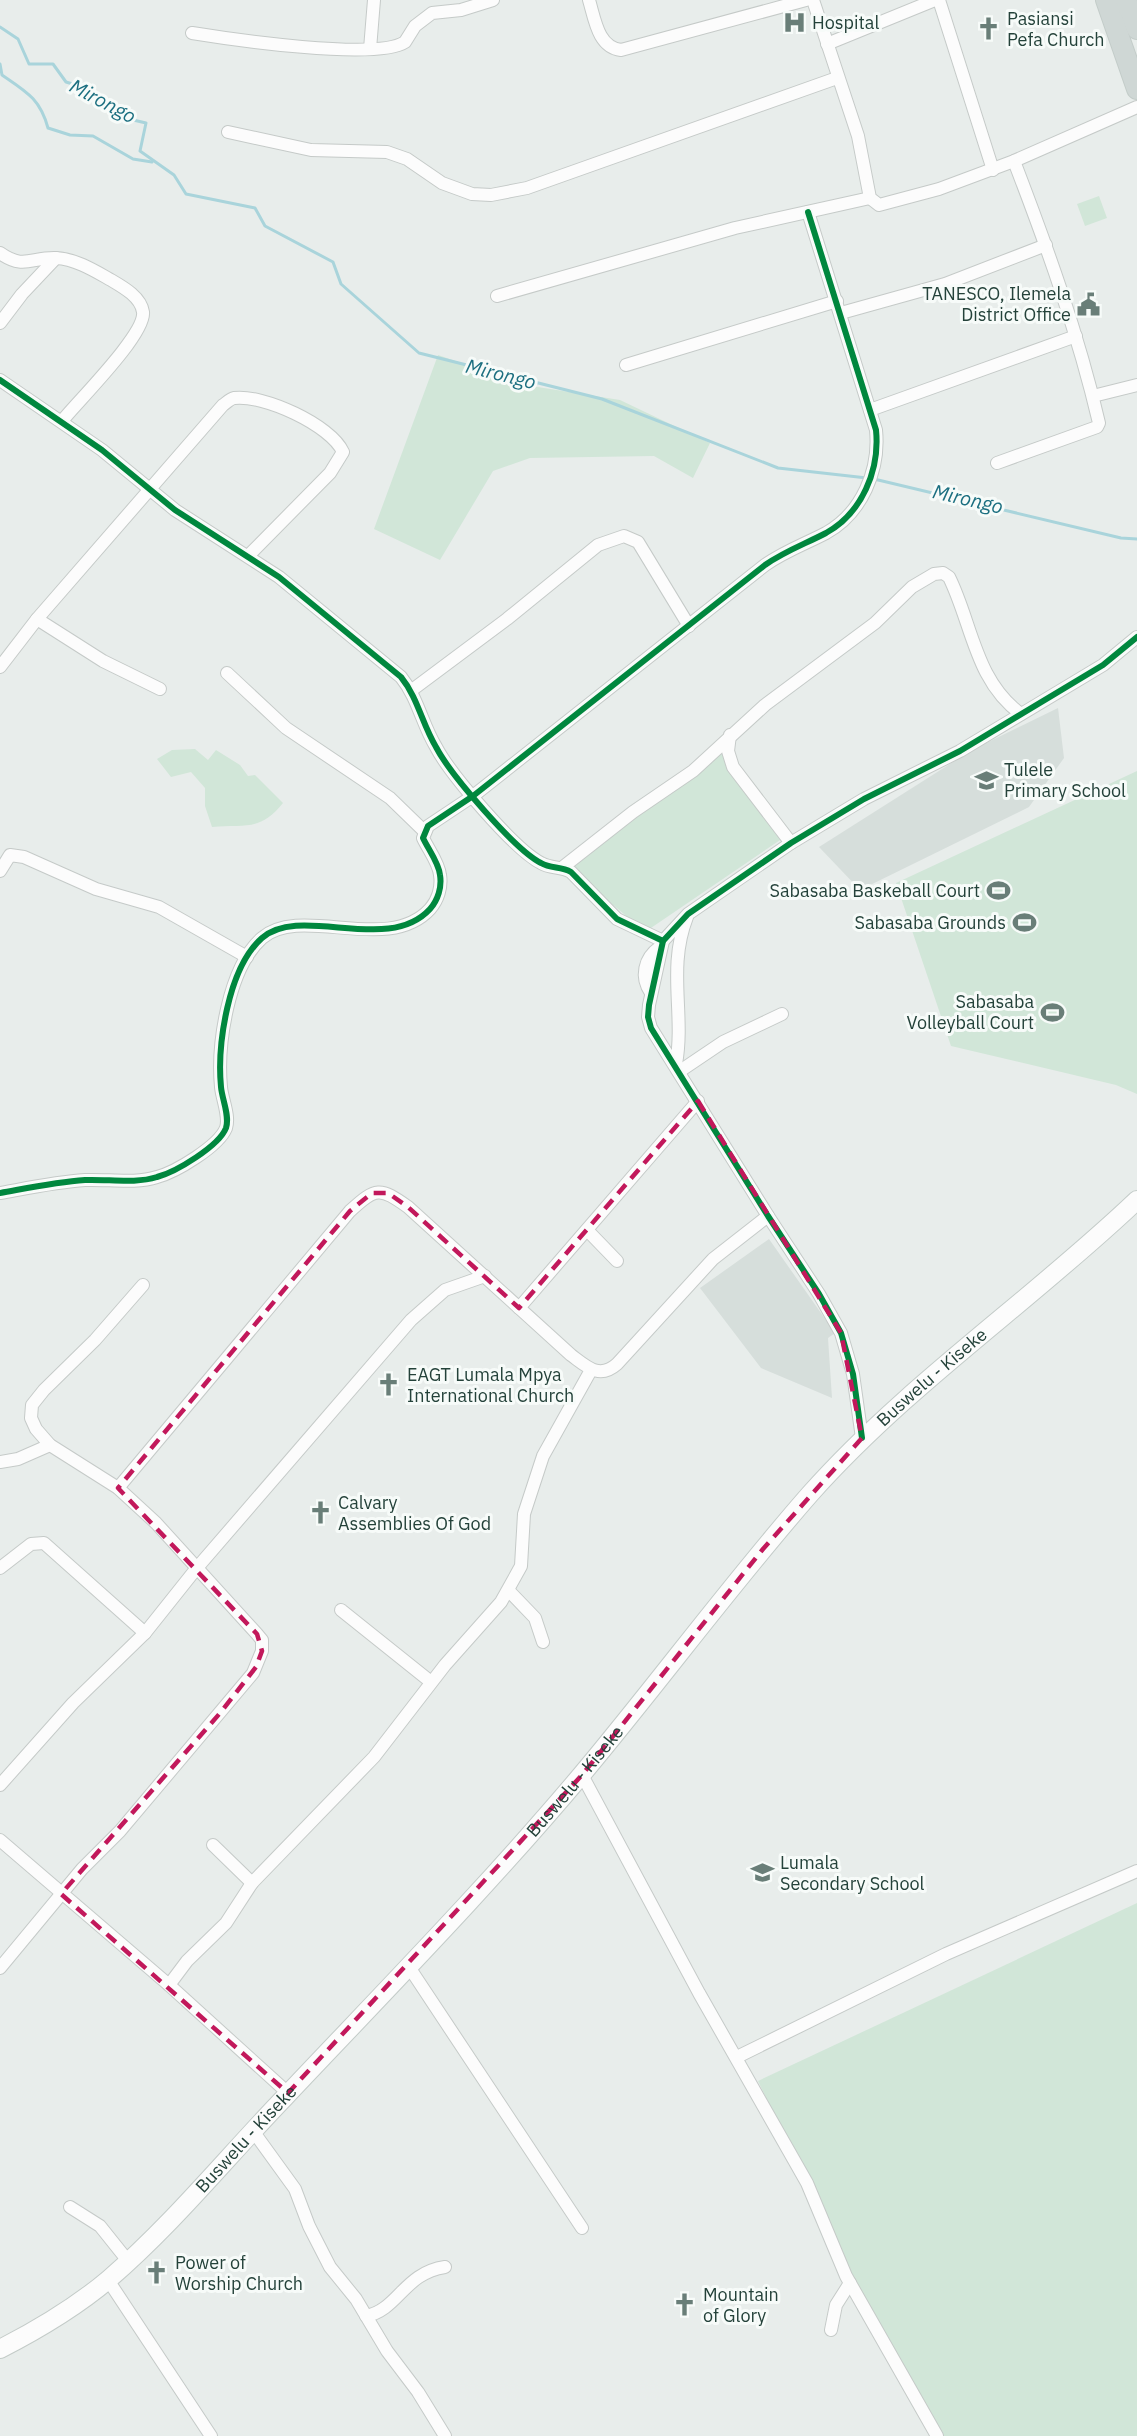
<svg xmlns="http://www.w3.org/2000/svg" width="1137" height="2436" viewBox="0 0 1137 2436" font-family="'IBM Plex Sans',sans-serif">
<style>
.built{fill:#d6dedb}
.green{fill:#d1e6d8}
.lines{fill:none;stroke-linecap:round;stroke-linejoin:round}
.stream{stroke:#a9d4db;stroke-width:3}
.minor-casing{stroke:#c5cac8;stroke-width:14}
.secondary-casing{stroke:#c3cbc8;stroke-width:20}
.primary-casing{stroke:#c3ccc9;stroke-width:22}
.minor{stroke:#fcfcfc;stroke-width:12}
.secondary{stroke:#fcfcfc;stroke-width:18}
.primary{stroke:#cfd7d5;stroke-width:20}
.cycleway-casing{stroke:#f7fbf9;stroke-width:10}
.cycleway{stroke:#00873e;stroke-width:6}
.marked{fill:none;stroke:#c2185b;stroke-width:4.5;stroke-dasharray:12 8;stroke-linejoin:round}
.labels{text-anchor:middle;stroke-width:6;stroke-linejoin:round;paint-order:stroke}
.poi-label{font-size:18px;fill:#24423a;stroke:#f7fbf9;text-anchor:start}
.street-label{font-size:18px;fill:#24423a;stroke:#f7fbf9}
.water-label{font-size:20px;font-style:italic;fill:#1c6f80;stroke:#f7fbf9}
</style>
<rect width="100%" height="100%" fill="#e8edeb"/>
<g class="built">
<polygon points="1058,708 1064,758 1029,807 860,890 819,847 972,750"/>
<polygon points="769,1239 835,1333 828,1338 832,1398 761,1368 700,1288"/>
</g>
<g class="green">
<polygon points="1099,196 1107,218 1085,226 1077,204"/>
<polygon points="438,355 525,385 620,400 710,443 693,478 654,456 530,458 493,471 440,560 374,529"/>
<path d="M195,749L208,760L216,750L240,765L248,776L255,775L283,803C260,832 244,824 212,827L205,806V788L191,772L171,777L157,759L172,750Z"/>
<polygon points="723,749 786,836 645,932 565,864"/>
<polygon points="1137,771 1137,1094 1116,1085 951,1046 896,883"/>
<polygon points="1137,1903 1137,2436 939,2436 853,2277 758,2081"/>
</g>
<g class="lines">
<g class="stream">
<polyline points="0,27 18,39 29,64 53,64 66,82 86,88 129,119 146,123 140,151 174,175 186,194 255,208 265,226 333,262 341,284 419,353 602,399 778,468 867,478"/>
<path d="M0,64L2,75C27,92 40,99 48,128L70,135L93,136L133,159L152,162"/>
<polyline points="874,479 1121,538 1137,539"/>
</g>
<defs>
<g id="minor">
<path d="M589,0C595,20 598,47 621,50L806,0"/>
<polyline points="813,0 858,136 870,198 879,205 939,189 1014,161 1137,107"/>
<polyline points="939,0 993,170"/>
<path d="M192,33C229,39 377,61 405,42L415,26L432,13L461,10L493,0"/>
<polyline points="827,44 935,0"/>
<polyline points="370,49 374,0"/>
<polyline points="228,132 311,150 387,152 407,159 442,183 472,194 491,195 527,188 837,78"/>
<path d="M0,253C24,270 31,257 56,258C76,259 95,271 111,280C123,287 141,297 143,312C146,334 78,401 62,421"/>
<polyline points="497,296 735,228 870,198"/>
<polyline points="841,313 945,284 1046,245"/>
<polyline points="0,323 22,294 56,258"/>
<polyline points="626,365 837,301"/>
<path d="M0,380L102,450L175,510L279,577L401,677C418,698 422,724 436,747C450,774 515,850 541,863C551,869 561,866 571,872L617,919L663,941"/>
<polyline points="1093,396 1137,385"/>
<polyline points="870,410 1076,336"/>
<path d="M997,463L1097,427L1099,423C1078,333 1047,247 1014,161"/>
<polyline points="37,619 103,661 160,689"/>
<path d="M0,667L37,619L223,405C226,403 230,399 234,398C263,394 331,425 343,452L330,473L249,555"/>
<polyline points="227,673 286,728 390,798 424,831"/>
<polyline points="412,690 507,619 598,545 624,536 638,542 689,626"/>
<polyline points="730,735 728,751 733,767 791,843"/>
<path d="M563,867L633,812L693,771L765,705L875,623L912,587L934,574L943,573L949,577C972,623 975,681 1021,714"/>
<polyline points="0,871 10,855 24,857 96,889 159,907 247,957"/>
<path d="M651,993C640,977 644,958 660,947"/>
<path d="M676,1064C685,1014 667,968 687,917"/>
<polyline points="680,1071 723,1042 782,1014"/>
<path d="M0,1193C28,1188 56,1182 85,1180C109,1179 135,1184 157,1177C176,1172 219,1146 226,1128C230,1116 222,1099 221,1087C217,1045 228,968 262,938C301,904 388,955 430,909C438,900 442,887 440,875C439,863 428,849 423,838L428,826L473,796L765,565C785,551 805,544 826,533C862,513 880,470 876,430L808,212"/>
<polyline points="587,1230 617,1261"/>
<polyline points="519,1308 698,1101"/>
<polyline points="862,1438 853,1374 841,1333 819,1294 768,1216 651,1028 648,1017 649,1005 663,941 688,914 791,843 864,799 960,751 1103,665 1137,637"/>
<polyline points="0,1462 18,1459 50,1445"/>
<path d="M118,1488L350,1211C376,1187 380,1187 408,1207L571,1355C586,1366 599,1380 617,1364L713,1259L768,1216"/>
<polyline points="0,1568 31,1544 44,1543 145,1633"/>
<polyline points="509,1591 535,1618 543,1642"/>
<polyline points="341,1610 431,1682"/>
<polyline points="582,1775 699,1993 807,2183 846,2276 937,2436"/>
<polyline points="0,1785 73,1703 145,1633 196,1569 411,1320 445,1290 485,1276"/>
<polyline points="0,1840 169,1985 288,2093"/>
<polyline points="213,1845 252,1883"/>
<polyline points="409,1967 582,2228"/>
<polyline points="0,1968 82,1869 120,1831 253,1673 262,1651 262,1640 257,1634 156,1523 118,1488 50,1445 36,1429 31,1418 32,1405 44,1390 95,1340 143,1285"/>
<polyline points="169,1985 187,1961 226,1923 252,1883 374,1757 445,1665 501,1602 521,1566 524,1514 543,1456 591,1370"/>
<polyline points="737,2057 946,1954 1137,1871"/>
<polyline points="253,2131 295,2189 309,2226 330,2267 356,2299 387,2351 418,2392 445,2436"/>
<polyline points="70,2207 100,2226 128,2261"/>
<polyline points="108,2280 211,2436"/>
<path d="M366,2316C398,2310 404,2273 445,2267"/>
<polyline points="831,2330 836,2305 850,2283"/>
</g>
<g id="secondary">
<path id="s1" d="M0,2349C39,2329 76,2307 109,2279C173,2224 227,2157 285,2097C386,1990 489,1885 583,1773C660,1681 731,1584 810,1494C908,1384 1031,1301 1137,1200"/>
</g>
<g id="primary">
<polyline points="1106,0 1137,89"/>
<polyline points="1126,0 1137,29"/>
</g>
</defs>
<use href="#minor" class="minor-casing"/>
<use href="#secondary" class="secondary-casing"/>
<use href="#primary" class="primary-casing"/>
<use href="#minor" class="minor"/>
<use href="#secondary" class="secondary"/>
<use href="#primary" class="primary"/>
<defs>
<g id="cycleway">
<path d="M0,380L102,450L175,510L279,577L401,677C418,698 422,724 436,747C450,774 515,850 541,863C551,869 561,866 571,872L617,919L663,941"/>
<path d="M0,1193C28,1188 56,1182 85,1180C109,1179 135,1184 157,1177C176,1172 219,1146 226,1128C230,1116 222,1099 221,1087C217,1045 228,968 262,938C301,904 388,955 430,909C438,900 442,887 440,875C439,863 428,849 423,838L428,826L473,796L765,565C785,551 805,544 826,533C862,513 880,470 876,430L808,212"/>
<polyline points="862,1438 853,1374 841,1333 819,1294 768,1216 651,1028 648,1017 649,1005 663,941 688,914 791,843 864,799 960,751 1103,665 1137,637"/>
</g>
</defs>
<use href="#cycleway" class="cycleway-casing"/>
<use href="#cycleway" class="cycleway"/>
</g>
<path class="marked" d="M698,1101L841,1333L862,1438L763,1549L582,1775L288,2093L61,1894L221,1712L256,1667L262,1651L257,1634L118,1488L350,1211L372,1193H388L408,1207L519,1308Z"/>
<defs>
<symbol id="hospital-bare" viewBox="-9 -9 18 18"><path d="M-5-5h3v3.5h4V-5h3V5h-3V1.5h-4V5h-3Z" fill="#697e78" stroke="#f7fbf9" stroke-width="2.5" paint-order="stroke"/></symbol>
<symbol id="church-bare" viewBox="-9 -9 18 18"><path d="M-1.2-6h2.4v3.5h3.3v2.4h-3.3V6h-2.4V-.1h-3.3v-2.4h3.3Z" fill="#697e78" stroke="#f7fbf9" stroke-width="2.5" paint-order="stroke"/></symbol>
<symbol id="civic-bare" viewBox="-9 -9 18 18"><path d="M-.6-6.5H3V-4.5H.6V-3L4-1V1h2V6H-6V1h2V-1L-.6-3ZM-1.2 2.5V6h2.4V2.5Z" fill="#697e78" stroke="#f7fbf9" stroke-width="2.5" paint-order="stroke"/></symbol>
<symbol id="school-bare" viewBox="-9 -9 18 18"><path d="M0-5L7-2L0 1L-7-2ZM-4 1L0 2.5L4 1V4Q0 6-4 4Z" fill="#697e78" stroke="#f7fbf9" stroke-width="2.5" paint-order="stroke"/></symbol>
<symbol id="stadium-bare" viewBox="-9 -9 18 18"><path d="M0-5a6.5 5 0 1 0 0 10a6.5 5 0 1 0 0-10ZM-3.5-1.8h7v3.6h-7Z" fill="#697e78" stroke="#f7fbf9" stroke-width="2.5" paint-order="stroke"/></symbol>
</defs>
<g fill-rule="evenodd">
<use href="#hospital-bare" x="778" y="6" width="33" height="33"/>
<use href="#church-bare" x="972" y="12" width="33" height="33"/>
<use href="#civic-bare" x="1072" y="288" width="33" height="33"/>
<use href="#school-bare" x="970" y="764" width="33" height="33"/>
<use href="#stadium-bare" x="982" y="874" width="33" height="33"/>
<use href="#stadium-bare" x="1008" y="906" width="33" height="33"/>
<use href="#stadium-bare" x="1036" y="996" width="33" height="33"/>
<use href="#church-bare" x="372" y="1368" width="33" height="33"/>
<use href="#church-bare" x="304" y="1496" width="33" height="33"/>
<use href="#school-bare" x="746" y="1856" width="33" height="33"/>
<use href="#church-bare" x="140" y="2256" width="33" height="33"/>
<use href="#church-bare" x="668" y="2288" width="33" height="33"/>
</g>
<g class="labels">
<g class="poi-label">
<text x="1007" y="25">Pasiansi<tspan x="1007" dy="21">Pefa Church</tspan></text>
<text x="812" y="29">Hospital</text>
<text x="1071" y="300" text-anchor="end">TANESCO, Ilemela<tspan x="1071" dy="21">District Office</tspan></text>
<text x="1004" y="776">Tulele<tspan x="1004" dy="21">Primary School</tspan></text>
<text x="980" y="897" text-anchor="end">Sabasaba Baskeball Court</text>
<text x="1006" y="929" text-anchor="end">Sabasaba Grounds</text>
<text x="1034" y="1008" text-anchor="end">Sabasaba<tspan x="1034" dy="21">Volleyball Court</tspan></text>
<text x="407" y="1381">EAGT Lumala Mpya<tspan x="407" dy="21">International Church</tspan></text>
<text x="338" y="1509">Calvary<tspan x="338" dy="21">Assemblies Of God</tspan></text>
<text x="780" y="1869">Lumala<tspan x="780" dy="21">Secondary School</tspan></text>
<text x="175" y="2269">Power of<tspan x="175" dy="21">Worship Church</tspan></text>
<text x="703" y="2301">Mountain<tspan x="703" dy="21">of Glory</tspan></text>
</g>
<g class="street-label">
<text dy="6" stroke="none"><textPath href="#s1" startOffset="1352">Buswelu - Kiseke</textPath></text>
<text dy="6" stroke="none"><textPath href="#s1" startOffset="812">Buswelu - Kiseke</textPath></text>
<text dy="6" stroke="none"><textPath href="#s1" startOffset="326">Buswelu - Kiseke</textPath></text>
</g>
<g class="water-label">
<text transform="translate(103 101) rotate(28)" y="7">Mirongo</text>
<text transform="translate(501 374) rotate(14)" y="7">Mirongo</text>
<text transform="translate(968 499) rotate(13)" y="7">Mirongo</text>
</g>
</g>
</svg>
